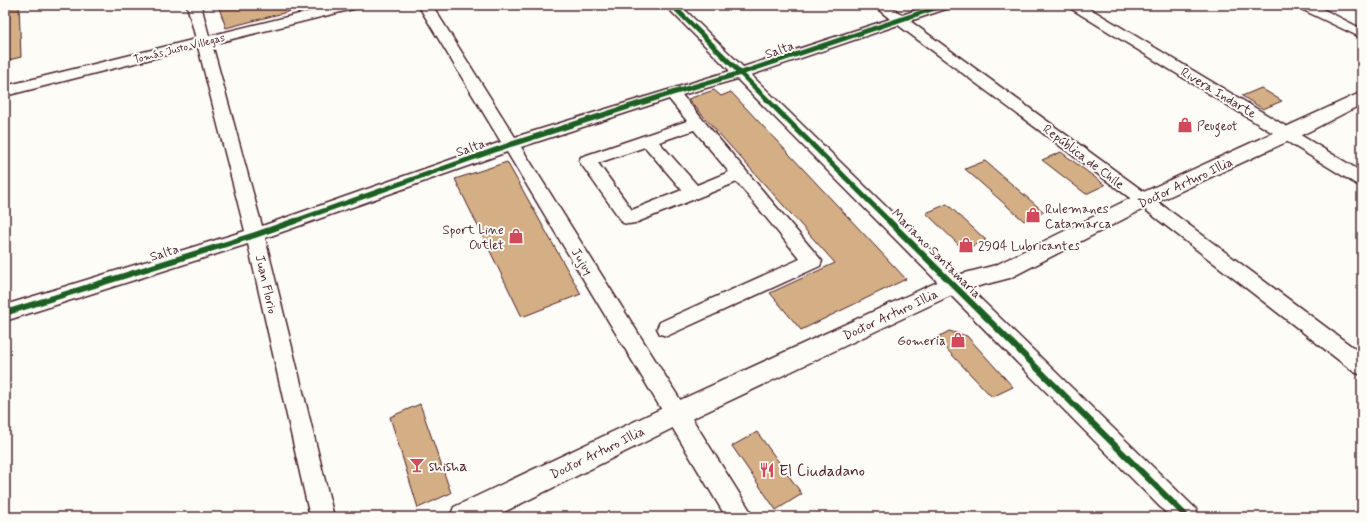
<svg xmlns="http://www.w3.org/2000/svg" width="1367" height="522" font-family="Mynerve,sans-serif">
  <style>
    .building { fill: #d4ae85; stroke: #4a1f2b }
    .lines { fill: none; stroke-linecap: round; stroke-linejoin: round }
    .minor-casing { stroke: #4a1f2b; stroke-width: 3 }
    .major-casing { stroke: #4a1f2b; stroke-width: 3 }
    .minor { fill: #fdfcf7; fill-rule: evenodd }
    .major { fill: #fdfcf7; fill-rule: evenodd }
    .cycleway-far1-casing { stroke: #fdfcf7; stroke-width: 7 }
    .cycleway-casing { stroke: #fdfcf7; stroke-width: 9 }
    .cycleway-far1 { stroke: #1b5e20; stroke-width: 5 }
    .cycleway { stroke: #1b5e20; stroke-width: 6 }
    .labels { text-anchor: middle; stroke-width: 4; stroke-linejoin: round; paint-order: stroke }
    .far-street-label { font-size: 11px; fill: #4a1f2b; stroke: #fdfcf7 }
    .street-label { font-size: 13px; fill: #4a1f2b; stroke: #fdfcf7 }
    .poi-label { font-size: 13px; fill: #4a1f2b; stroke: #fdfcf7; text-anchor: start }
    .near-poi-label { font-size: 16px; fill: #4a1f2b; stroke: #fdfcf7; text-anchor: start }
  </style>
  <rect width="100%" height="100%" fill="#fdfcf7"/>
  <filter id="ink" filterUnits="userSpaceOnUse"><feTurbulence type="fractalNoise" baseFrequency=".025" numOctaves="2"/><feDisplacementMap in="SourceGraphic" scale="8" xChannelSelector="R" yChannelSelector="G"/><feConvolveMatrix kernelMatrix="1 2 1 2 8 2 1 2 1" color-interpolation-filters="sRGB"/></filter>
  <g filter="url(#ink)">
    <g class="building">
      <polygon points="5,5 19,5 21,57 5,61"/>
      <polygon points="218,5 294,5 295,10 226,28"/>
      <polygon points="1261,88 1282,101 1263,109 1242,96"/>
      <polygon points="714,90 721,96 731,92 906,279 801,330 770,293 835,263 688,99"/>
      <polygon points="1061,152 1105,185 1086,194 1042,160"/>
      <polygon points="985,161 1044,212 1024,221 965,169"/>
      <polygon points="507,162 581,294 522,317 455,179"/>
      <polygon points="947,204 986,240 970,247 960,246 926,213"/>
      <polygon points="949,331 967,336 1013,387 992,397 936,338"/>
      <polygon points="420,404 451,493 418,508 390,417"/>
      <polygon points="757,432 802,494 776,510 732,446"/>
    </g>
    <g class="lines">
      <g class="minor-casing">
        <g id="minor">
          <path d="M 187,5 L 201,5 L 209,36 L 336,5 L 359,5 L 357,8 L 212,44 L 262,226 L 501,142 L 418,5 L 432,5 L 515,137 L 730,71 L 665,5 L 680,5 L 743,67 L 890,19 L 873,5 L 889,5 L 902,15 L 931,5 L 951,5 L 949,8 L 910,21 L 1150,196 L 1362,354 L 1362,375 L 1354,372 L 1138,204 L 898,25 L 751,75 L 1196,509 L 1199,517 L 1170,517 L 737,79 L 682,95 L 822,261 L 820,266 L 667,336 L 660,334 L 657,328 L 660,322 L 800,259 L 737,182 L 635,223 L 629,224 L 623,223 L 579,161 L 581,157 L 687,121 L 669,99 L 521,147 L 749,509 L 752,517 L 726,517 L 507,152 L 265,238 L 334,517 L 310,517 L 248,244 L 5,321 L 5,305 L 245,231 L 198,47 L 5,96 L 5,86 L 196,39 ZM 694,130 L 729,172 L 697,185 L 659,142 ZM 645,147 L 682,190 L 632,210 L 598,163 Z"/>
          <polygon points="1068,5 1084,5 1362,172 1362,186 1356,184 1070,8"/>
          <polygon points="1297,5 1315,5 1362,29 1362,38 1299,8"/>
        </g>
      </g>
      <g class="major-casing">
        <polygon id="major" points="1362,92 1362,104 1310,131 1151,205 1010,278 960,291 685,422 494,517 450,517 454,507 667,406 946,278 996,265 1137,195"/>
      </g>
      <use href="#minor" class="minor"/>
      <use href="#major" class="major"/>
      <g class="cycleway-far1-casing">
        <g id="cycleway-far1">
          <polyline points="672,5 890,222"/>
          <polyline points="292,222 512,144 672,93 741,73 944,5"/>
        </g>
      </g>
      <g class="cycleway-casing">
        <g id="cycleway">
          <polyline points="889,221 1187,517"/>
          <polyline points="5,313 255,235 295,221"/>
        </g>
      </g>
      <use href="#cycleway-far1" class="cycleway-far1"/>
      <use href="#cycleway" class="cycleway"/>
    </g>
  </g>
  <defs>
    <g id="shop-bare" transform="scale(1.2)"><path d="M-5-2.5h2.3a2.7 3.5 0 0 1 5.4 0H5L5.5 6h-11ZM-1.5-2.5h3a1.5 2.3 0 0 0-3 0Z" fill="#d1495b" stroke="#fdfcf7" stroke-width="2.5" paint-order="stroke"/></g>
    <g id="bar-bare" transform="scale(1.2)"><path d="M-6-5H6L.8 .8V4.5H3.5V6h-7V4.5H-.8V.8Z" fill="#d1495b" stroke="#fdfcf7" stroke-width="2.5" paint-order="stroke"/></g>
    <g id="restaurant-bare" transform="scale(1.2)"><path d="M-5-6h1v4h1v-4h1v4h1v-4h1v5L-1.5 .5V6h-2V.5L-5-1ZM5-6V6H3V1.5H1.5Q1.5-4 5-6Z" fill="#d1495b" stroke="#fdfcf7" stroke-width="2.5" paint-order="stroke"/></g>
  </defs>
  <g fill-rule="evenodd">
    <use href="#shop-bare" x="1185" y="125"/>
    <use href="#shop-bare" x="1033" y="215"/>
    <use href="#shop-bare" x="516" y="236"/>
    <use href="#shop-bare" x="966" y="245"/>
    <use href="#shop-bare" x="958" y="340"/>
    <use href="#bar-bare" x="417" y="465"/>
    <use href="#restaurant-bare" x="767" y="470"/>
  </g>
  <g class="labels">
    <g class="far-street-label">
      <text transform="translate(179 48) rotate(-14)" y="4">Tomás Justo Villegas</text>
    </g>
    <g class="street-label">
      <text transform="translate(779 49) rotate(-19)" y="5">Salta</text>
      <text transform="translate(1219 92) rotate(31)" y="5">Rivera Indarte</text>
      <text transform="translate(470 147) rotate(-19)" y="5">Salta</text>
      <text transform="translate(1084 156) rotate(37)" y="5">República de Chile</text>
      <text transform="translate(1185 182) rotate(-25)" y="5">Doctor Arturo Illia</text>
      <text transform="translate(164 252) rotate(-17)" y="5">Salta</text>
      <text transform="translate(937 253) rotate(45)" y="5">Mariano Santamaría</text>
      <text transform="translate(583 261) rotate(59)" y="5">Jujuy</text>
      <text transform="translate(267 284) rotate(77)" y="5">Juan Florio</text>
      <text transform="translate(890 314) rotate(-25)" y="5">Doctor Arturo Illia</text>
      <text transform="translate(597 452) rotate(-26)" y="5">Doctor Arturo Illia</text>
    </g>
    <g class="poi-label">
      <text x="1197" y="130">Peugeot</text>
      <text x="1045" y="213">Rulemanes<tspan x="1045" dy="15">Catamarca</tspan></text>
      <text x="504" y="234" text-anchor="end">Sport Line<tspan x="504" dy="15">Outlet</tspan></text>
      <text x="978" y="250">2904 Lubricantes</text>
      <text x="946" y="345" text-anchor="end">Gomeria</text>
    </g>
    <g class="near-poi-label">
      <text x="429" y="471">shisha</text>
      <text x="779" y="476">El Ciudadano</text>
    </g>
  </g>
  <rect width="1367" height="522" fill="none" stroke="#fdfcf7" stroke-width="20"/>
  <rect x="10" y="10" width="1347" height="502" fill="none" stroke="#4a1f2b" stroke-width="1.5" filter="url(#ink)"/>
</svg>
